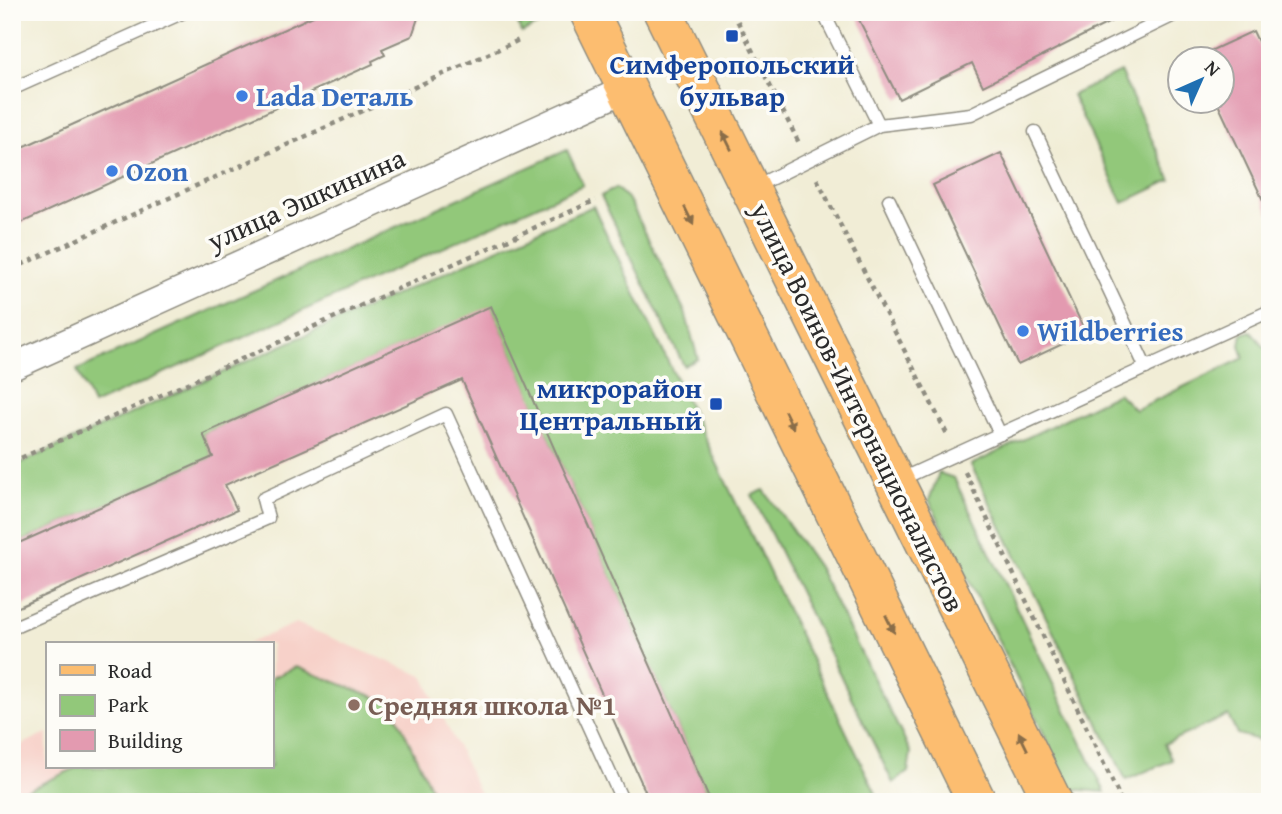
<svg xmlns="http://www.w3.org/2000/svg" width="1282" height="814" font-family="'Gentium Book Plus',serif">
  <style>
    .built { fill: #f7d1c9 }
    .green { fill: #92c87a; stroke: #5e7a52; stroke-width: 2 }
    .building { fill: #e39ab0 }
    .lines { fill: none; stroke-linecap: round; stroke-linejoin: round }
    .service-casing { stroke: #8e8c80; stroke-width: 15 }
    .minor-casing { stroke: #8e8c80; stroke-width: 29 }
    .primary-casing { stroke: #8e8c80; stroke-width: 41 }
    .path { stroke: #8e8c80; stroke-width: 4.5; stroke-dasharray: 5 5; stroke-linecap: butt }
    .service { stroke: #fff; stroke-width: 12 }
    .minor { stroke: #fff; stroke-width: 26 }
    .primary { stroke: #fcbd6f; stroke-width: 38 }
    .oneway { fill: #896d4a }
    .transit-dot { fill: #1a4fb4; stroke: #fdfcf7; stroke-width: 2.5 }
    .shop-dot { fill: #3f7fe0; stroke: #fdfcf7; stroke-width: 2.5 }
    .education-dot { fill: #8d6e63; stroke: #fdfcf7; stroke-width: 2.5 }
    .labels { text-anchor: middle; stroke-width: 7; stroke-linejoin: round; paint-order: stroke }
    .transit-label { font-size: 28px; font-weight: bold; fill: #164399; stroke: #fdfcf7 }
    .shop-label { font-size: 28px; font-weight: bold; fill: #366cbe; stroke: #fdfcf7; text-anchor: start }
    .street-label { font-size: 28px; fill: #2b2b2b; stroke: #fdfcf7 }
    .education-label { font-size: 28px; font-weight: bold; fill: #785e54; stroke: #fdfcf7; text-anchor: start }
  </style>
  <rect width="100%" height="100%" fill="#fdfcf7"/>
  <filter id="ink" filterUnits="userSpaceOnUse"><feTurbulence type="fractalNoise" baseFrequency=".0143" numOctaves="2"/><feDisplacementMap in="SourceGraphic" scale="14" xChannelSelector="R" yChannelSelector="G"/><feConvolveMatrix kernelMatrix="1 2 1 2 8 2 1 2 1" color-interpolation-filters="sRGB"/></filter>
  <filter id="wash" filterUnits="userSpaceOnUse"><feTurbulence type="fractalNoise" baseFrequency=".00686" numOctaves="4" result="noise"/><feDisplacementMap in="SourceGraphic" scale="28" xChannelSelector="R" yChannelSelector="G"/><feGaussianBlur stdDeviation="1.57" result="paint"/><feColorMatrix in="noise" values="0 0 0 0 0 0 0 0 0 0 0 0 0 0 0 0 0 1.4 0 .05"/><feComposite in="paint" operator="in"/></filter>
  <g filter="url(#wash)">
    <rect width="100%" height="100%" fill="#f1edd6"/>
    <polygon class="built" points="296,623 423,676 484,802 12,802 12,749 47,733 47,767 271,767 271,644 247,644"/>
    <g class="green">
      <polygon points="512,12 542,12 546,21 522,33"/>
      <polygon points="1120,72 1171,180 1123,203 1072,95"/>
      <polygon points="567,150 583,185 93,405 77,370"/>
      <polygon points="616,188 629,200 685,312 698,359 684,366 601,196"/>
      <polygon points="593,206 880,802 711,802 491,307 203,434 213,457 12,546 12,467"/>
      <polygon points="1251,331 1265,348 1270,347 1270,743 1237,734 1228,715 1164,744 1172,760 1126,780 971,465 1118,393 1135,410 1244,358 1240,345 1242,334"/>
      <polygon points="939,473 954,478 1105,792 1071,789 929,500"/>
      <polygon points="764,490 818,567 911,753 908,772 893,783 752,495"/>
      <polygon points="296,667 391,703 437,802 12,802 12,797 78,767 271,767 271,678"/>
    </g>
    <g id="blocks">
      <g class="building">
        <polygon points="322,12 420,12 412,36 382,49 385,55 372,61 373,64 12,227 12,152"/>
        <polygon points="855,12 1130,12 983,86 972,63 899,99"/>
        <polygon points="1253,31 1270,67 1270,215 1217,102 1222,102 1222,60 1198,60 1197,57"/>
        <polygon points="1001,153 1086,333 1018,365 933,185"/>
        <polygon points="491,306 711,802 650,802 462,380 225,485 237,510 12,610 12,546 213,457 203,434"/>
      </g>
    </g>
  </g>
  <g filter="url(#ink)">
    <use href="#blocks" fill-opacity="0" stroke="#8e8c80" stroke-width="2"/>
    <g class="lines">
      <g class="service-casing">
        <g id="service">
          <polyline points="823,12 879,125"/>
          <polyline points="12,89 184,12"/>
          <polyline points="1035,132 1146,368"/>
          <polyline points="754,187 879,125 971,114 1180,12"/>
          <polyline points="889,200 1000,434"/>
          <polyline points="897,481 1270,311"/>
          <polyline points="12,628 268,518 263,499 446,414 623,802"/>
        </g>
      </g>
      <g class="minor-casing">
        <polyline id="minor" points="12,367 626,89"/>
      </g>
      <g class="primary-casing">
        <g id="primary">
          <polyline points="589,12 977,802"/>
          <polyline points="663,12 1053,802"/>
        </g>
      </g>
      <g class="path">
        <polyline points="733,12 799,143"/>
        <polyline points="817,179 948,436"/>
        <polyline points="12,269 519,40"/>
        <polyline points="12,462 596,200"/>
        <polyline points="965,472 1122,802"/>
      </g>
      <use href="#service" class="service"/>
      <use href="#minor" class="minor"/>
      <use href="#primary" class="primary"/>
    </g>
    <defs><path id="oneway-solid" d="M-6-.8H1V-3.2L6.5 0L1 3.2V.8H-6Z" transform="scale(1.75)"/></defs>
    <g class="oneway">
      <use href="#oneway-solid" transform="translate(727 141) rotate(-116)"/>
      <use href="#oneway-solid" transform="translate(689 216) rotate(64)"/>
      <use href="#oneway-solid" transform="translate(789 420) rotate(64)"/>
      <use href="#oneway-solid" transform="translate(890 624) rotate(64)"/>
      <use href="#oneway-solid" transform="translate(1023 741) rotate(-116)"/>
    </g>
  </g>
  <g class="transit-dot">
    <rect x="725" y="29" width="14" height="14" rx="3.5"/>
    <rect x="709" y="397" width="14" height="14" rx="3.5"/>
  </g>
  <g class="shop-dot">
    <circle cx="242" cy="96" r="7"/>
    <circle cx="112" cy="171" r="7"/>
    <circle cx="1023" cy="331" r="7"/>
  </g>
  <circle class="education-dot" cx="354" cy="705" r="7"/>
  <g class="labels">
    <g class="transit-label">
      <text x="732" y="74">Симферопольский<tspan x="732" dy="32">бульвар</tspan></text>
      <text x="702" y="398" text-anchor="end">микрорайон<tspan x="702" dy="32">Центральный</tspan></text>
    </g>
    <g class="shop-label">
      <text x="256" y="106">Lada Dеталь</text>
      <text x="126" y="181">Ozon</text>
      <text x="1037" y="341">Wildberries</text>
    </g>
    <g class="street-label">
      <text transform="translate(306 199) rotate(-24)" y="10">улица Эшкинина</text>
      <text transform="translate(858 407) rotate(64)" y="10">улица Воинов-Интернационалистов</text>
    </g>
    <g class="education-label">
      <text x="368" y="715">Средняя школа №1</text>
    </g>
  </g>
  <rect width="1282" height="814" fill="none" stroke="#fdfcf7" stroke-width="42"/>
  <rect x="46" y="642" width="228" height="126" fill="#fdfcf7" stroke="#a9a8a5" stroke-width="2"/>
  <rect x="60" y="665" width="35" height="10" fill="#fcbd6f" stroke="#a9a8a5" stroke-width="2"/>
  <text x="108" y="678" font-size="21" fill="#2b2b2b">Road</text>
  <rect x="60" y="695" width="35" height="21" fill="#92c87a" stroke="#a9a8a5" stroke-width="2"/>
  <text x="108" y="712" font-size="21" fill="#2b2b2b">Park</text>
  <rect x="60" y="730" width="35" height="21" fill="#e39ab0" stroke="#a9a8a5" stroke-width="2"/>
  <text x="108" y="748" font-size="21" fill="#2b2b2b">Building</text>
  <g transform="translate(1201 80) rotate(45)"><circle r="33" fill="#fdfcf7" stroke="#a9a8a5" stroke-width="2"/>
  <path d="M0-5L12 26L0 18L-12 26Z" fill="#1f6fb2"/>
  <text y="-10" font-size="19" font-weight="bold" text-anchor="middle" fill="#2b2b2b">N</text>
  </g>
</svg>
